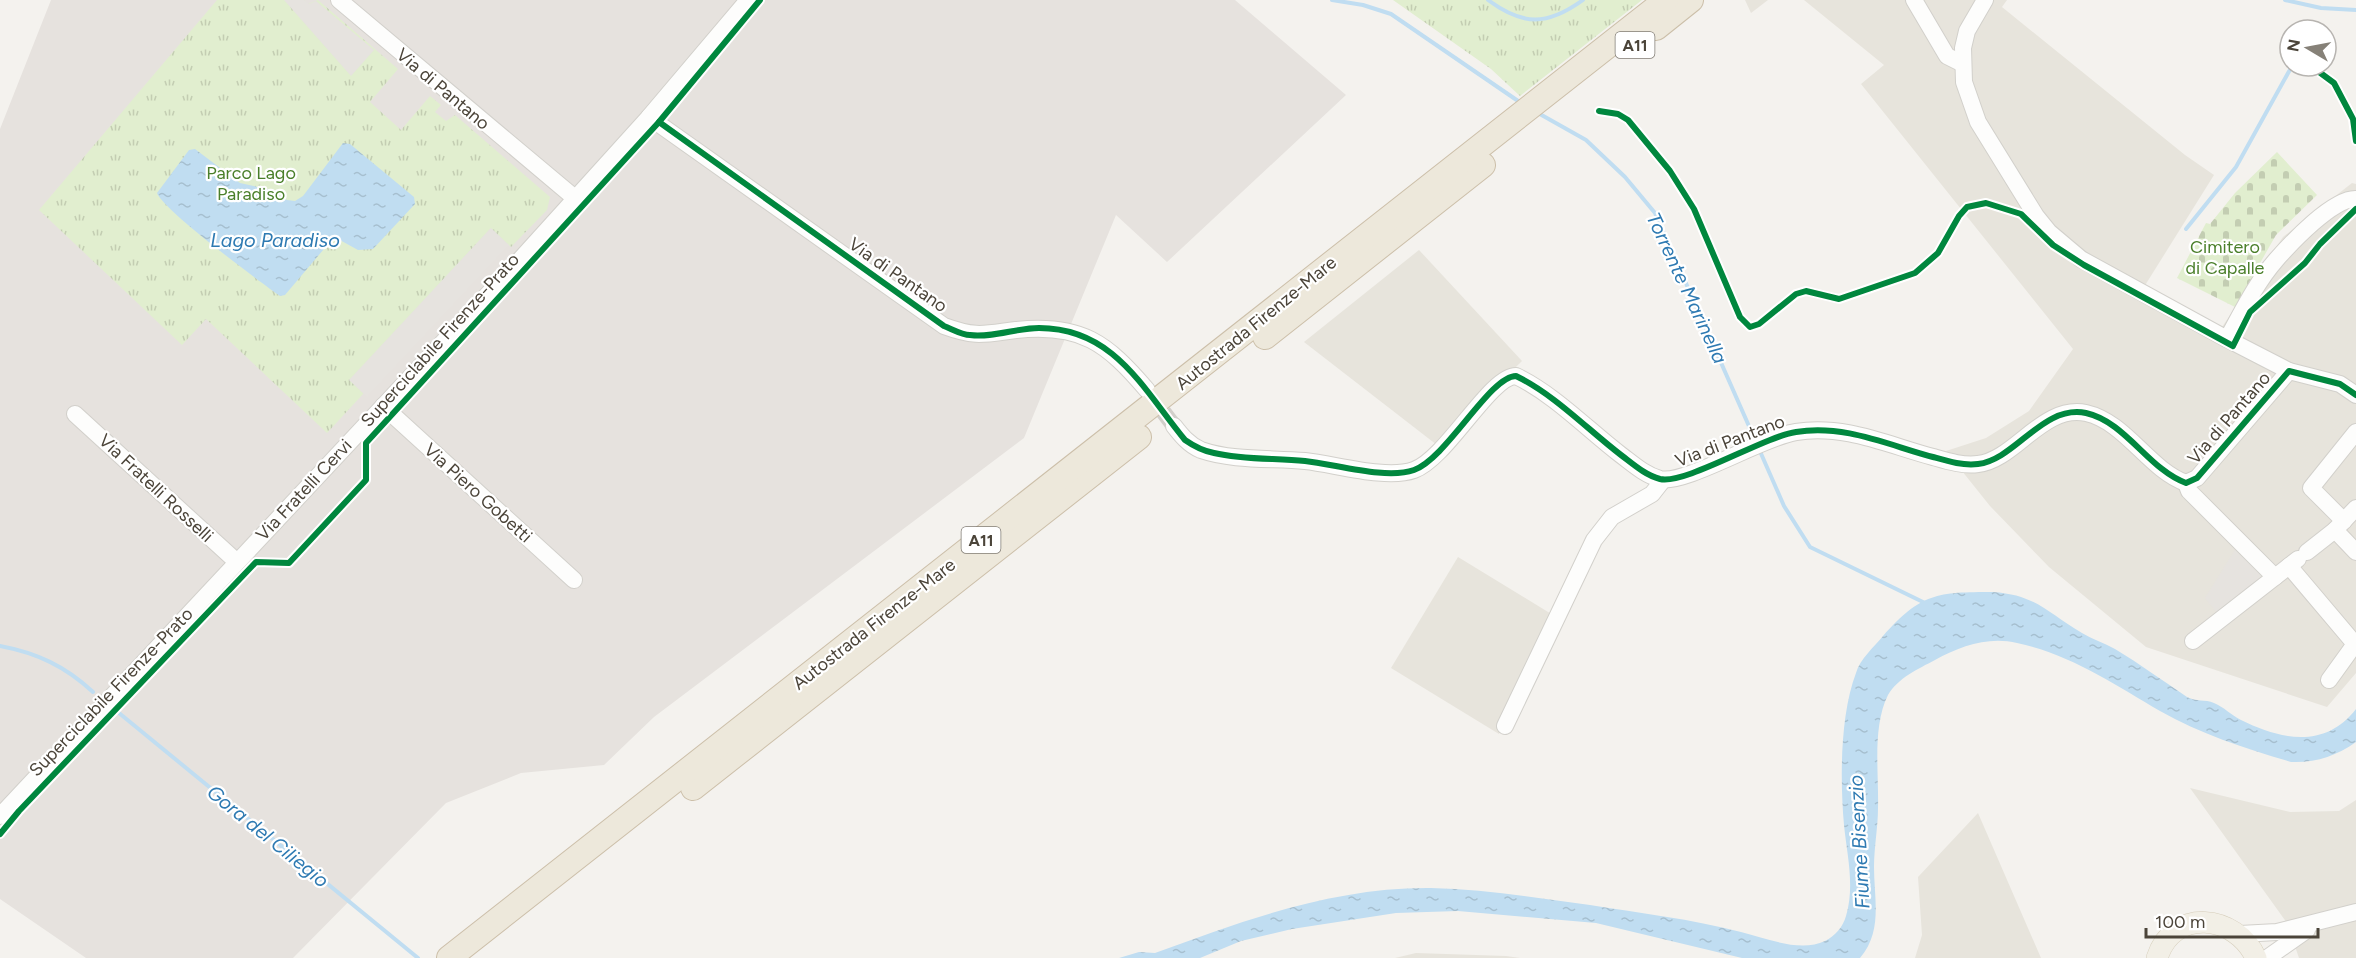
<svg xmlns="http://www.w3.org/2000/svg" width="2356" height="958" font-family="Figtree,sans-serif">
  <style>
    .residential { fill: #e7e4dc }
    .industrial { fill: #e6e2de }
    .grass { fill: url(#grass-tufts) }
    .cemetery { fill: url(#cemetery-stones) }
    .parking { fill: #e6e3df }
    .water { fill: url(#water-ripples) }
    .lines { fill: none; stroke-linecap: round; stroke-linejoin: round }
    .stream { stroke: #c0ddf1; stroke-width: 4 }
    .minor-tunnel { stroke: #d2cfca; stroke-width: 16; stroke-dasharray: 16 8; stroke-linecap: butt }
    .minor-casing { stroke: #d2d0cb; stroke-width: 18 }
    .major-casing { stroke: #d6cebb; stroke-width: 22 }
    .highway-casing { stroke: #ccbfa9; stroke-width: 26 }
    .minor { stroke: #fdfdfc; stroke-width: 16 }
    .major { stroke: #f2efe6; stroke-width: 21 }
    .highway { stroke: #ede8db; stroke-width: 24 }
    .cycleway-casing { stroke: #fff; stroke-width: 10 }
    .cycleway { stroke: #00873e; stroke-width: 6 }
    .labels { text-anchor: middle; stroke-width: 4.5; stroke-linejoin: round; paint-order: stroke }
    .shield { fill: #fff; stroke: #817c74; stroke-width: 1.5 }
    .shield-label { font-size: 16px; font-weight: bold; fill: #4b4439 }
    .street-label { font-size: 18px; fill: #4b4439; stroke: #fff }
    .park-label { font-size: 18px; fill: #4a7f2a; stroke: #fff }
    .water-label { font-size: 20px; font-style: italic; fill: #2e7ab2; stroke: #fff }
  </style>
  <defs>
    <pattern id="grass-tufts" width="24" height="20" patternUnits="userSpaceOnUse" patternTransform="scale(1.5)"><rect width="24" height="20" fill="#e1eecf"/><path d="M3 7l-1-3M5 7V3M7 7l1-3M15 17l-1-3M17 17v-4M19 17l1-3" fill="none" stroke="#c3cdb2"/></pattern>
    <pattern id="cemetery-stones" width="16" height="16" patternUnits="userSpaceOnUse" patternTransform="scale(1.5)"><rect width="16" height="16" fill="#e1eecf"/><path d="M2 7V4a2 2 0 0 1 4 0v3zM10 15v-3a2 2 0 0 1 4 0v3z" fill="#c3cdb2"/></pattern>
    <pattern id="water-ripples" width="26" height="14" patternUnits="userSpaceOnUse" patternTransform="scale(1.5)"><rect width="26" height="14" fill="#c0ddf1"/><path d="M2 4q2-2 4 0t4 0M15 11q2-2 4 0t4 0" fill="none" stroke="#a6bfcf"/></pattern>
  </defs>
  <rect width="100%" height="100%" fill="#f4f2ee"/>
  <g class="residential">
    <polygon points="1745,0 1768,0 1751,13"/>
    <polygon points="1804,0 2007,0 2002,7 2185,155 2214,175 2144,287 2220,330 2283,237 2352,183 2356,184 2356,673 2327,707 2146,647 2049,567 1990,506 1946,451 1986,438 2029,411 2073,349 1861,84 1884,65"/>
    <polygon points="1419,250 1522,361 1437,445 1304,342"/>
    <polygon points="1458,557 1553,615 1499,734 1391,668"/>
    <polygon points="2190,788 2290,812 2339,811 2356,800 2356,958 2299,958 2287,923"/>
    <polygon points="1978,813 2041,958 1915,958 1922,935 1918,877"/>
    <polygon points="1416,953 1506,956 1520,958 1395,958"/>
  </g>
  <polygon class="industrial" points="51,0 1235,0 1346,95 1167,262 1116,215 1024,438 654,717 604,765 521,773 446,803 293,958 86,958 0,899 0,129"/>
  <g class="grass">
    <polygon points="217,0 304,0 308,4 318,0 398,69 370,102 401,130 430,96 441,105 435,112 446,121 455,115 550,197 547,210 511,247 490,229 350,380 364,393 327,433 206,319 182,345 39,210"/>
    <polygon points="1393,0 1642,0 1520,96 1491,69"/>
  </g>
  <polygon class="cemetery" points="2277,152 2317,195 2276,235 2235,307 2177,278 2206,223 2210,224 2235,193"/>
  <g class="parking">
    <polygon points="284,0 304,0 309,4 316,1 374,50 351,76"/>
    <polygon points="491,228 509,245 367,397 349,380"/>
    <polygon points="2240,542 2275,577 2222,619 2205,598"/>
  </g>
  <g class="water">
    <path d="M 343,143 L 350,144 L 414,197 L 415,204 L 373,249 L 358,250 L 338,239 L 329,243 L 285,295 L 280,296 C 259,281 164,211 157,193 L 189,150 L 195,149 L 240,183 L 271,190 L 287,200 L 295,201 L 303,196 Z"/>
    <path d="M 1993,592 C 2037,595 2047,613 2082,633 C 2092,639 2104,643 2115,649 C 2140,664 2163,681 2187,697 C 2196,702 2205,699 2214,703 C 2224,707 2231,715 2241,720 C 2282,740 2325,749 2356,709 L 2356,742 C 2336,756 2316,763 2291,762 C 2247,749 2200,734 2160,711 C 2114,684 2070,654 2017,643 C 1989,636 1960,646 1935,660 C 1918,669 1898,678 1888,695 C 1872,727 1879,773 1878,808 C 1878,827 1874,847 1874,867 C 1874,899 1883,931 1860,958 L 1742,958 L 1596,923 L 1458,911 L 1396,913 L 1292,929 L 1241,941 L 1200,958 L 1119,958 L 1139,952 L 1155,953 C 1245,920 1334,887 1431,888 C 1484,889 1537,898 1590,905 C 1640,913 1691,919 1741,932 C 1766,938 1800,953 1825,941 C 1835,936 1843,927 1846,916 C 1855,886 1847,855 1844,825 C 1840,780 1840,715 1856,673 C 1860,659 1874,647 1883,636 C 1921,593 1937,592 1993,592 Z"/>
  </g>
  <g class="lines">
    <g class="stream">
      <polyline points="1332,0 1363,5 1391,14 1521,103"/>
      <path d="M 1488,0 C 1523,26 1547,26 1583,0"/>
      <polyline points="2285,0 2321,8 2356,10"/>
      <polyline points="1538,113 1586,140 1625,177 1655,213 1756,442"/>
      <polyline points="2186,229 2236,167 2292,66"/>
      <polyline points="1759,449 1784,506 1810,547 1925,603"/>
      <path d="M 0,646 C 37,653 65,666 93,692"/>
      <polyline points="119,713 418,958"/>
    </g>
    <polyline class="minor-tunnel" points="1149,393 1174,426"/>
    <g class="minor-casing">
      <g id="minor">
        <polyline points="339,0 576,199"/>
        <polyline points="1914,0 1947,56 1963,64"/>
        <polyline points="1985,0 1967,31 1963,48 1964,82 1978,122 2036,216 2049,232 2081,259 2227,339 2289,371 2340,384 2356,395"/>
        <path d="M 649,117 L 944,326 C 977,338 984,334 1016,330 C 1081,323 1107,343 1147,390"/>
        <path d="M 2227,339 C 2242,312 2256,283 2276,260 C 2291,243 2333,198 2356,199"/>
        <polyline points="383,406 574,580"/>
        <polyline points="75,414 237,562"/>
        <path d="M 1174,426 C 1181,435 1189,445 1201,450 C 1233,461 1271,458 1305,461 C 1335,464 1386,480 1414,470 C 1447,458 1490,376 1516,376 C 1555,395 1587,429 1621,455 C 1633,464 1645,475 1660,479 C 1685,485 1763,437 1796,432 C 1844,424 1888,445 1933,457 C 1947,461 1963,466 1978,464 C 2015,460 2043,404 2086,413 C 2126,422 2148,469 2186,483 L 2197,478 L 2289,371"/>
        <polyline points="2186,483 2189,491 2275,577"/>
        <polyline points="2356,508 2335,530 2356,552"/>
        <polyline points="2344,521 2311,488 2356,432"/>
        <polyline points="2307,552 2335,530"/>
        <polyline points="2289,566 2355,644 2329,680"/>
        <polyline points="2193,641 2298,559"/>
        <polyline points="1505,726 1594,540 1612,517 1652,494 1663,480"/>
        <polyline points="0,816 518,262 649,117 748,0"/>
        <polyline points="2240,934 2277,932 2356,912"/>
        <polyline points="2267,958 2307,930"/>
      </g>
    </g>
    <g class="major-casing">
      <path id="major" d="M 2157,958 C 2173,907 2236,914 2256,958"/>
    </g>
    <g class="highway-casing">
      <g id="highway">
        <polyline points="1656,28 1691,0"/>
        <polyline points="1265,337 1483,165"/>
        <polyline points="693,788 1139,437"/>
        <polyline points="449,958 1666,0"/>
      </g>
    </g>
    <use href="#minor" class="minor"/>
    <use href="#major" class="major"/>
    <use href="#highway" class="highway"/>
    <g class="cycleway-casing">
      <g id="cycleway">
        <polyline points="2311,66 2334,83 2353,119 2356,141"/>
        <polyline points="1599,111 1618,114 1628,120 1670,171 1694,209 1740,317 1750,327 1759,324 1796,294 1806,291 1839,299 1915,273 1938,253 1959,216 1967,207 1986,203 2021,214 2053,245 2084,265 2233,346 2250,312 2305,263 2320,244 2356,209"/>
        <path d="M 659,122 L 944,326 C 952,329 962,335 970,335 C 993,338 1016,328 1039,328 C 1114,328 1143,389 1185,440 C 1195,447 1203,451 1214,453 C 1244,460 1275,458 1305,461 C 1335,464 1386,480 1414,470 C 1447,458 1490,376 1516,376 C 1555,395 1587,429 1621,455 C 1633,464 1645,475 1660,479 C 1685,485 1763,437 1796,432 C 1844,424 1888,445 1933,457 C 1947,461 1963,466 1978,464 C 2015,460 2043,404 2086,413 C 2126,422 2148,469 2186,483 L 2197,478 L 2289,371 L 2340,384 L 2356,395"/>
        <polyline points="0,834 19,811 256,562 289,563 366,480 366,443 659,122 760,0"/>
      </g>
    </g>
    <use href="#cycleway" class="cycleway"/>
  </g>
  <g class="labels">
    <g class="shield">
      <rect x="1615.5" y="32" width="39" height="26" rx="4.5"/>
      <rect x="961.5" y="527" width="39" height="26" rx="4.5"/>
    </g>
    <g class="shield-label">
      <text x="1635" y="51">A11</text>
      <text x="981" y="546">A11</text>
    </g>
    <g class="street-label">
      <text transform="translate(443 89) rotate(40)" y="6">Via di Pantano</text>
      <text transform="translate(898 275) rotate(35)" y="6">Via di Pantano</text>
      <text transform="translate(1256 323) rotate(-39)" y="6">Autostrada Firenze-Mare</text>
      <text transform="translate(440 340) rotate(-48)" y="6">Superciclabile Firenze-Prato</text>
      <text transform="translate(2229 418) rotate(-49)" y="6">Via di Pantano</text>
      <text transform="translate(1730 441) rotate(-21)" y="6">Via di Pantano</text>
      <text transform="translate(156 488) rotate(43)" y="6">Via Fratelli Rosselli</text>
      <text transform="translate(304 490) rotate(-47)" y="6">Via Fratelli Cervi</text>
      <text transform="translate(478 493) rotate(42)" y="6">Via Piero Gobetti</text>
      <text transform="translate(874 624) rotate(-38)" y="6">Autostrada Firenze-Mare</text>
      <text transform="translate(111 692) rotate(-46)" y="6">Superciclabile Firenze-Prato</text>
    </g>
    <g class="park-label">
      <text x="251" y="179">Parco Lago<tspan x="251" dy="21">Paradiso</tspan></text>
      <text x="2225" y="253">Cimitero<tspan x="2225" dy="21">di Capalle</tspan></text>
    </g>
    <g class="water-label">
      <text x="275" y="247">Lago Paradiso</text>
      <text transform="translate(1687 288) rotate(65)" y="7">Torrente Marinella</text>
      <text transform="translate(268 836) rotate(39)" y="7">Gora del Ciliegio</text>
      <text transform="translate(1859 842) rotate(-93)" y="7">Fiume Bisenzio</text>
    </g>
  </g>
  <g transform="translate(2308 48) rotate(280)"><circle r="28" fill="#ffffff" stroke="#b7b4b0" stroke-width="1.5"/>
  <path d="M0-4.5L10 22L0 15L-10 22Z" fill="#868178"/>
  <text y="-9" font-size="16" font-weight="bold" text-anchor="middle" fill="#4b4439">N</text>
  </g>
  <path d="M2146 928v9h172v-9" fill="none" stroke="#4b4439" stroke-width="3"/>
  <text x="2155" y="928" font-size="18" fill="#4b4439" stroke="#ffffff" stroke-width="4.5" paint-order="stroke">100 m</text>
</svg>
